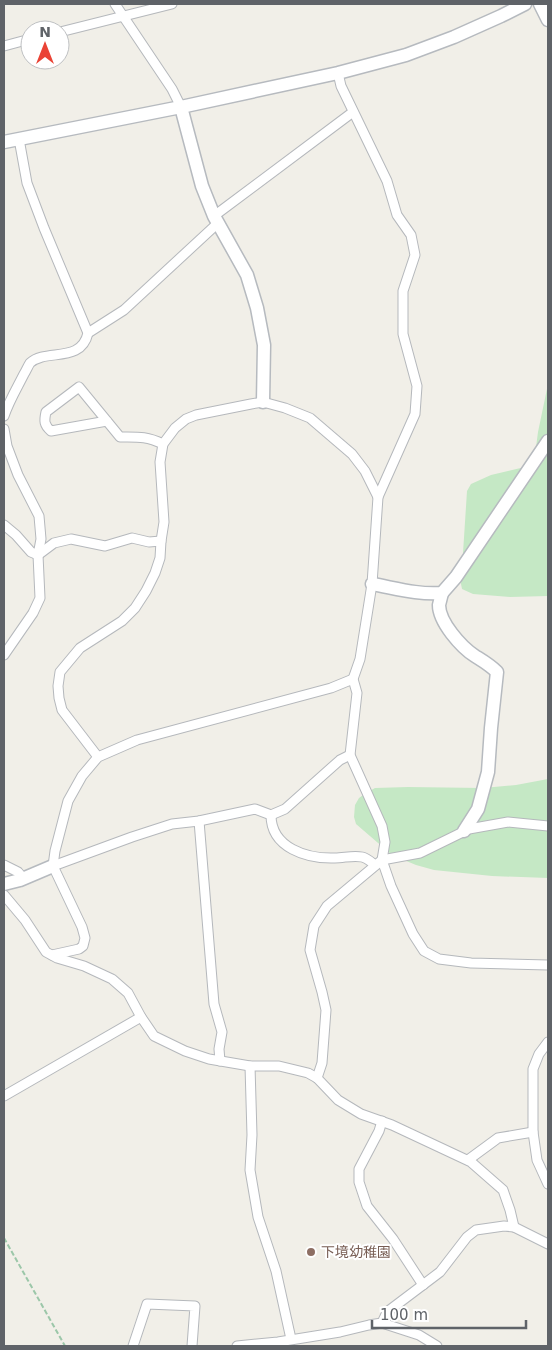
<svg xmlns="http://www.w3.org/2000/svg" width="552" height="1350" font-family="'DejaVu Sans','Noto Sans JP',sans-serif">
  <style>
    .green { fill: #c5e8c5 }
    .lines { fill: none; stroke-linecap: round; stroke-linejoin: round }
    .street-casing { stroke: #b5b8bc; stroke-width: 11 }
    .secondary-casing { stroke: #b6babf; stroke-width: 15 }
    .path { stroke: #9cc7a9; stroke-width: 2; stroke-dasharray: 5 2.5; stroke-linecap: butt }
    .street { stroke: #fff; stroke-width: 9 }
    .secondary { stroke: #fff; stroke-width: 12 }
    .education-dot { fill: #8d6e63; stroke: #fff; stroke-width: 2 }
    .labels { text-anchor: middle; stroke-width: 4; stroke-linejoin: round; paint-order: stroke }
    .education-label { font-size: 14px; fill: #785e54; stroke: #fff; text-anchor: start }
  </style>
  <rect width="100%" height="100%" fill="#f1efe8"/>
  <g class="green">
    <polygon points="548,384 548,596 510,597 473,594 462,589 461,584 467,491 471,484 491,475 529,466 535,455 538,432"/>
    <polygon points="548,779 548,878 492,876 434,870 416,865 392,855 356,824 354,817 355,805 359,798 366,793 375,788 408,787 483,788 516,785"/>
  </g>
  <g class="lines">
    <g class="street-casing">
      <g id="street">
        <polyline points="115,4 172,89 181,107"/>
        <polyline points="60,32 172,4"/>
        <polyline points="4,46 30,39"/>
        <polyline points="338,73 341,86 387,181 397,215 411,235 415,255 403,291 403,334 417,386 415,414 378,497 372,584 360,659 353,679 357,693 350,755 382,826 385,842 382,860 391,886 413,934 424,951 439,959 471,963 548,965"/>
        <polyline points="214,216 353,112"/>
        <polyline points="88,333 124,310 218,223"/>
        <path d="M 4,416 C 9,401 17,388 24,374 C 26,371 28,366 30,363 C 46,348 81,364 88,333 L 44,228 L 27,183 L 19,139"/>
        <path d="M 107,421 L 51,431 C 44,425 44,421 46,412 L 79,387 L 120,437 C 138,437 146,436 163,444"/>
        <polyline points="4,429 7,446 18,475 39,516 41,539 38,555 40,598 33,613 4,655"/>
        <polyline points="4,525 16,535 31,552 38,555"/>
        <polyline points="38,555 54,543 71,539 105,546 132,538 149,542 161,541"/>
        <polyline points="98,757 62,710 59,698 58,686 60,672 80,648 122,621 135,608 146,591 155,573 160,558 161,541 164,522 160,462 163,444 175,428 186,419 196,415 251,404 263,402 285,408 310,418 352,454 365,471 378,497"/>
        <path d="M 271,815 C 271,848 307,859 335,858 C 344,858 353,855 362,857 C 367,858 371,862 375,865"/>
        <polyline points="199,821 214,1004 222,1032 219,1049 220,1061"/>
        <polyline points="4,865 18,872 24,879"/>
        <polyline points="53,866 132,837 172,824 199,821 255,809 271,815 285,809 340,760 350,755"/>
        <polyline points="4,895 25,920 46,952 57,958 84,966 112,979 128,993 141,1017 154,1036 185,1051 209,1059 250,1066 279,1066 308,1073 317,1078 338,1100 361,1114 392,1125 471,1162 503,1190 510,1210 514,1227"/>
        <polyline points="52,955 79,949 83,946 85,938 82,927 53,866 55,851 68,801 82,776 98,757 137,740 331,688 353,679"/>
        <polyline points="548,1042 539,1054 533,1069 533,1132 537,1160 548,1184"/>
        <polyline points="250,1066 252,1135 250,1170 258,1217 276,1271 291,1339"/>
        <polyline points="317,1078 322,1063 326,1010 322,992 310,950 314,926 327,906 382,860 420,853 469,829 508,822 548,826"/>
        <polyline points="4,1096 141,1017"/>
        <polyline points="382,1121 379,1131 359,1169 359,1182 367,1206 393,1239 423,1285"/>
        <polyline points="468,1160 498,1138 533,1132"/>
        <polyline points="382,1323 387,1312 440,1272 467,1237 476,1230 504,1226 514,1227 548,1244"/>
        <polyline points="133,1346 147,1304 195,1306 192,1346"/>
        <polyline points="237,1346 278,1342 340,1332 369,1325 382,1323 419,1335 437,1346"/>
      </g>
    </g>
    <g class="secondary-casing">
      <g id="secondary">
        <polyline points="540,4 548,20"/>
        <polyline points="181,107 202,186 214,216 247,275 257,308 264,345 263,402"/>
        <polyline points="4,142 181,107 338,73 406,55 454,37 501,16 525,4"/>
        <path d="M 372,584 C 395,588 418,595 442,593 L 456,577 L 548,441"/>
        <path d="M 442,593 C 441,597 440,601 439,605 C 439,622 461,647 475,656 C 483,661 490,665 497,672 L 491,728 L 488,772 L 478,809 L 464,831"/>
        <polyline points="4,884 20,880 53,866"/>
      </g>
    </g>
    <polyline class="path" points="4,1238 65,1346"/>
    <use href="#street" class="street"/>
    <use href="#secondary" class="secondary"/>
  </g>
  <circle class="education-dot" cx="311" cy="1252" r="5"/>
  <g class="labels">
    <g class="education-label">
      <text x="321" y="1257">下境幼稚園</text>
    </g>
  </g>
  <rect width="552" height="1350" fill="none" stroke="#5f6368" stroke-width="10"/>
  <g transform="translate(45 45)"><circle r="24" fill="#ffffff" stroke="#bfc1c3"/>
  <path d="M0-4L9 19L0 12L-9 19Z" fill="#ea4335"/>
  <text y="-8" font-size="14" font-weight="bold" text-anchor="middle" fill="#5f6368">N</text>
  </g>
  <path d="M372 1320v8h154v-8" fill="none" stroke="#5f6368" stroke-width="2.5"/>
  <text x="380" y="1320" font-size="15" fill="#5f6368" stroke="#ffffff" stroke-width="4" paint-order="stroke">100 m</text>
</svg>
